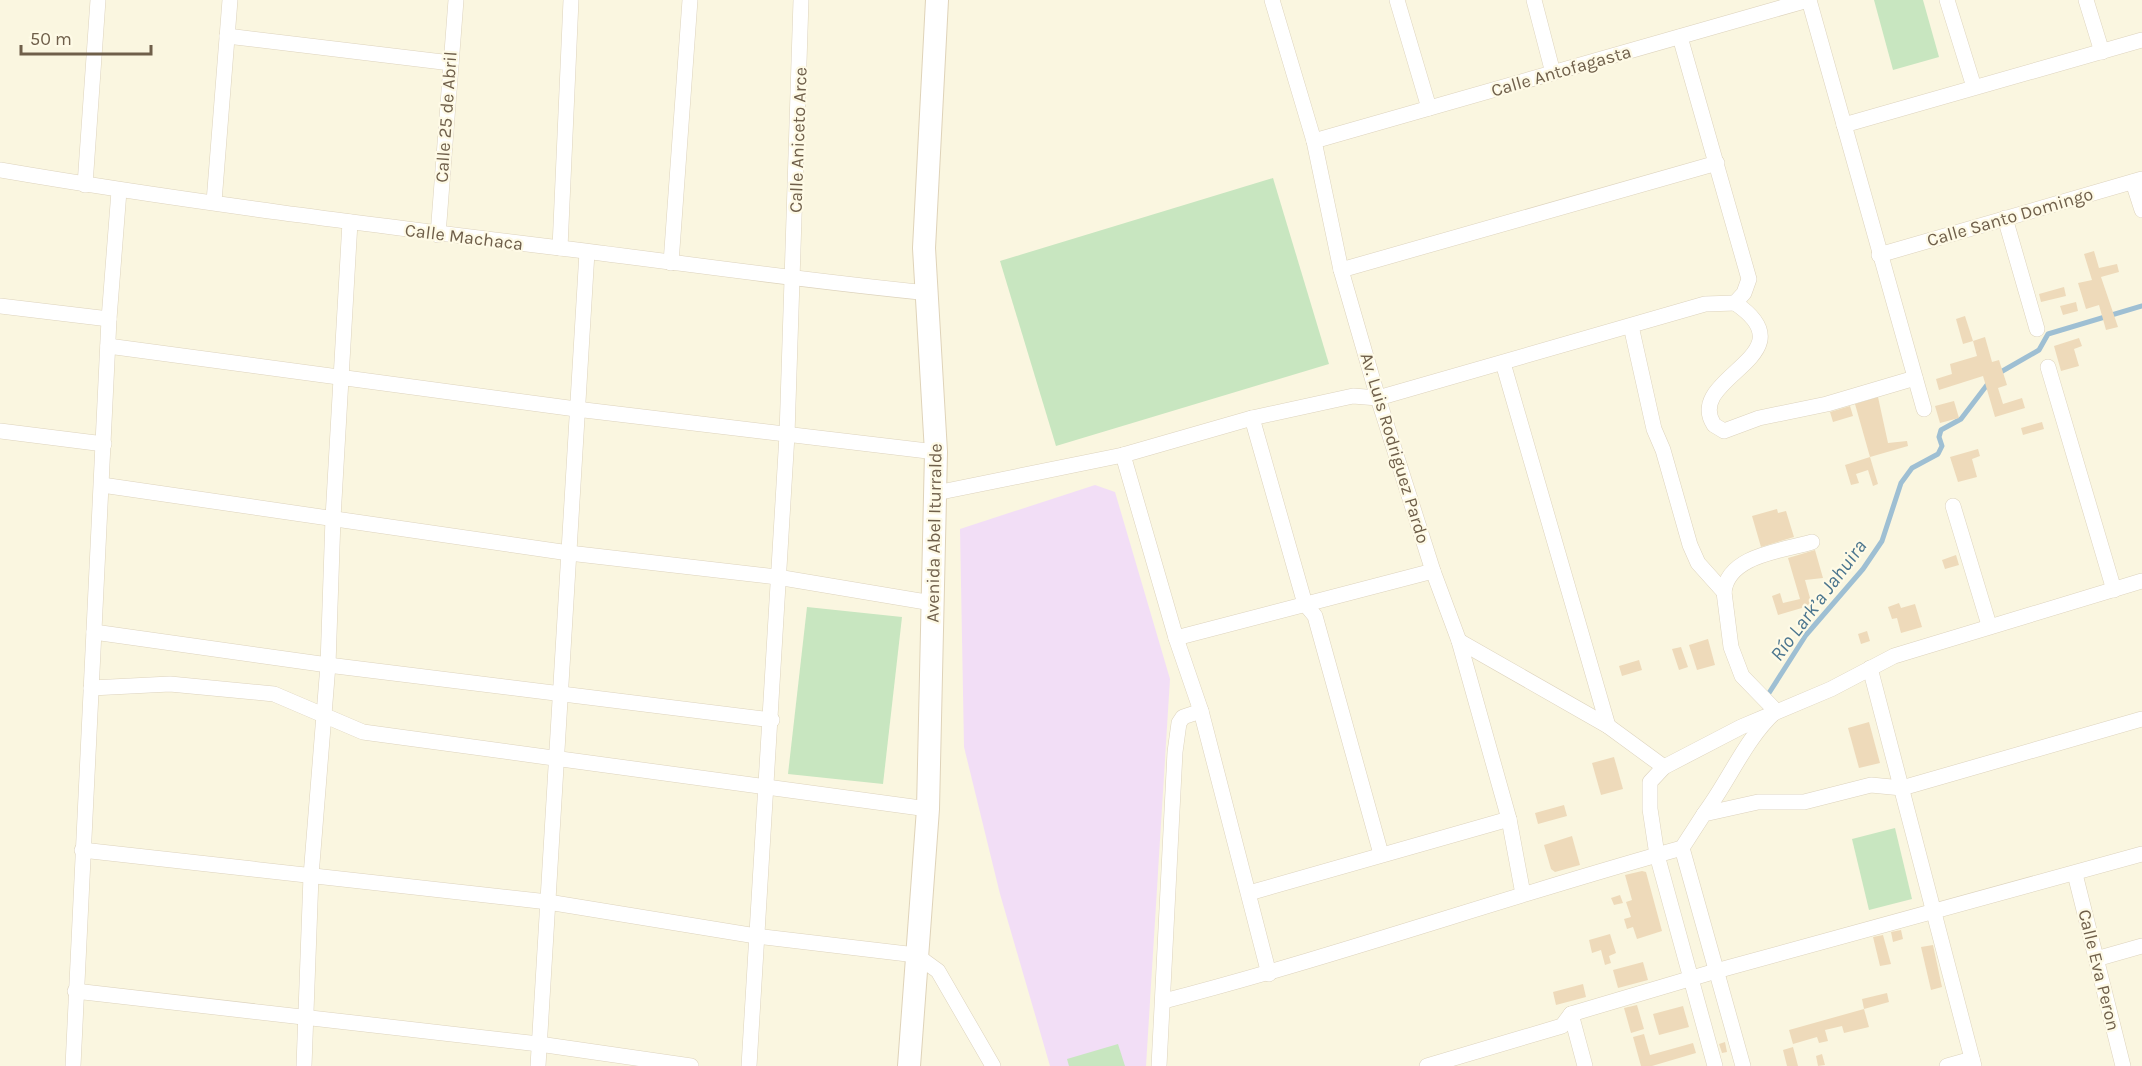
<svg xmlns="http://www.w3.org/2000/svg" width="2142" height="1066" font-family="Karla,sans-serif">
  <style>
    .education { fill: #f2def6 }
    .green { fill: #c8e6c0 }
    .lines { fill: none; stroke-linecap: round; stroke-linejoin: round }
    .stream { stroke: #9ebfd3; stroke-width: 5 }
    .building { fill: #eedaba }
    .street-casing { stroke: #ddd3bd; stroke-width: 16 }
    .secondary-casing { stroke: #dfd3b9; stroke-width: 24 }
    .street { stroke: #fff; stroke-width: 15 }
    .secondary { stroke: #fff; stroke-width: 22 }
    .labels { text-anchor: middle; stroke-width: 4.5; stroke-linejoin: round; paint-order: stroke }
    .street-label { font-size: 18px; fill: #6f5f4a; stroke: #fefae6 }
    .water-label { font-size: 20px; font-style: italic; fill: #4b758e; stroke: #fefae6 }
  </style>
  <rect width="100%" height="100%" fill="#faf6e0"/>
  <polygon class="education" points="1095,485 1115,492 1170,679 1146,1066 1050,1066 1000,894 964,747 960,529"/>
  <g class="green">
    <polygon points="1874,0 1923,0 1939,57 1893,70"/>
    <polygon points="1273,178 1329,364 1056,446 1000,261"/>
    <polygon points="807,607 902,617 883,784 788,774"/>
    <polygon points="1895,828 1912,899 1869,910 1852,839"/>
    <polygon points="1118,1044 1125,1066 1069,1066 1067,1059"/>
  </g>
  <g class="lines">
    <g class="stream">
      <polyline points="1999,373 2039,350 2048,334 2142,306"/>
      <polyline points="1769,693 1806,635 1863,569 1882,541 1901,483 1912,468 1938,454 1942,446 1939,437 1941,430 1961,419 1990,381"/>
    </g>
  </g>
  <g class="building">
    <polygon points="2094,251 2099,268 2117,264 2119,272 2101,277 2118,327 2106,330 2099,305 2086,309 2078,283 2092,280 2084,254"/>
    <polygon points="2064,287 2066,296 2041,302 2039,294"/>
    <polygon points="2076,302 2078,311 2063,315 2060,306"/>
    <polygon points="1965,316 1973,341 1963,344 1956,319"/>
    <polygon points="1985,337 1992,362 1999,360 2007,385 1998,388 2003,404 2022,398 2025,408 1995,417 1983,376 1939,390 1936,379 1952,374 1950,364 1977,356 1973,341"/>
    <polygon points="2079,338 2082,346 2074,349 2079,366 2061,371 2054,346"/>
    <polygon points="1878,397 1888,443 1907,441 1908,446 1870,457 1855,404"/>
    <polygon points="1954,401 1959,418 1940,423 1935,406"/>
    <polygon points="1850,406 1853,416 1833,422 1830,412"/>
    <polygon points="2042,422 2044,429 2023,435 2021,428"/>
    <polygon points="1978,449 1980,456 1972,459 1977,477 1958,482 1950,457"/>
    <polygon points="1870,457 1878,484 1873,486 1868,470 1856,474 1859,483 1851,485 1845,465"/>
    <polygon points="1777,509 1778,513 1786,511 1794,537 1761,547 1752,516"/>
    <polygon points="1815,550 1823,578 1805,580 1812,605 1778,615 1772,596 1780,593 1783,603 1800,599 1788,558"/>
    <polygon points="1956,555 1959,565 1945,569 1942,560"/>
    <polygon points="1899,603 1901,608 1915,604 1922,627 1901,633 1897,618 1892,619 1888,607"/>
    <polygon points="1867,631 1870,641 1861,644 1858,634"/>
    <polygon points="1708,639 1715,665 1697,670 1689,645"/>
    <polygon points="1681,647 1688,667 1679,670 1672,649"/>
    <polygon points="1639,660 1642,670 1622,676 1619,666"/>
    <polygon points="1869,722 1880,763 1859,768 1848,728"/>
    <polygon points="1614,757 1623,789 1601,795 1592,763"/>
    <polygon points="1564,805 1567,816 1538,824 1535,813"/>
    <polygon points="1572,836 1580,865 1555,872 1551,869 1544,845"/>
    <polygon points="1642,871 1646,872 1662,931 1637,939 1633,927 1627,929 1624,919 1631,917 1626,902 1632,900 1625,875"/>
    <polygon points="1620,895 1623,903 1614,905 1611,898"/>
    <polygon points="1901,930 1903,939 1893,942 1891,932"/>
    <polygon points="1610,934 1616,953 1609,956 1611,963 1605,965 1601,950 1592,953 1589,940"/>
    <polygon points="1883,935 1891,964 1880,966 1873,937"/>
    <polygon points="1933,945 1942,987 1931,990 1921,947"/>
    <polygon points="1643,962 1648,980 1618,988 1613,970"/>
    <polygon points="1583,984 1586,997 1556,1005 1553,992"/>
    <polygon points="1887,993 1889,1002 1864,1009 1862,999"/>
    <polygon points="1637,1005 1644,1029 1631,1033 1624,1008"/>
    <polygon points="1683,1006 1689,1027 1659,1035 1653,1014"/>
    <polygon points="1864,1009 1869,1027 1844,1033 1842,1026 1825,1030 1828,1041 1819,1043 1817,1037 1793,1044 1789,1030"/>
    <polygon points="1644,1034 1650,1055 1693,1043 1696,1053 1652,1066 1641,1066 1633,1037"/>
    <polygon points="1725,1042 1727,1052 1722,1053 1719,1044"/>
    <polygon points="1793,1047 1798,1066 1787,1066 1783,1050"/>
    <polygon points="1822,1054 1825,1065 1818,1066 1816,1056"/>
  </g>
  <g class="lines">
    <g class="street-casing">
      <g id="street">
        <polyline points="1272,0 1314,141 1341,270 1378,398 1433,571 1459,641 1509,819 1523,894"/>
        <polyline points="1397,0 1429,108"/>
        <polyline points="1534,0 1553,73"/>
        <polyline points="1809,0 1924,409"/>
        <polyline points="1947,0 1974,87"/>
        <polyline points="2086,0 2102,52"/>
        <polyline points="227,36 451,63"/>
        <path d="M 1680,37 L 1749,279 L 1744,293 L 1735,303 C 1813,356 1683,377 1714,425 L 1724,431 L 1759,418 L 1827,404 L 1915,378"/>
        <polyline points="1844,125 2142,40"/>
        <polyline points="1314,141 1808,0"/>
        <path d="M 0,170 C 186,202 373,225 560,248 C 683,263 805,281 929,293"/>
        <polyline points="2133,182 2142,210"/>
        <polyline points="85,185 98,0"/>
        <polyline points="214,202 230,0"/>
        <polyline points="2005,218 2037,329"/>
        <polyline points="438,235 456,0"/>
        <polyline points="560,248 571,0"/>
        <polyline points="1879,255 2142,179"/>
        <polyline points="671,263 690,0"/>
        <polyline points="1341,270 1717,163"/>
        <polyline points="0,306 109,319"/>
        <path d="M 1631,326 L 1654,429 L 1663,450 L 1690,545 L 1698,563 L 1724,592 L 1731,647 L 1742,676 L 1776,711 C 1745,739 1729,781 1704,814"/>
        <polyline points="108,346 576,409 936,452"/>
        <polyline points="1503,363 1608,726"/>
        <polyline points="2048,367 2114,590"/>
        <polyline points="1252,418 1305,604 1315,616 1381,854"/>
        <polyline points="0,431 104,444"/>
        <polyline points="1123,455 1176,638 1201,711 1269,974"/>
        <polyline points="102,485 569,553 777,577 932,603"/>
        <polyline points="936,493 1123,455 1252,418 1353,396 1378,398 1705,304 1735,303"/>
        <polyline points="1953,506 1989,625"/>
        <path d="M 1724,592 C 1728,555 1782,551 1812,542"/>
        <polyline points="94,632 328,665 772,720"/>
        <polyline points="1176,638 1433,571"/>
        <polyline points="1459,641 1608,726 1664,767 1741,727 1831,689 1894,656 2142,581"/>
        <polyline points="1870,668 1974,1066"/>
        <polyline points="91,688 170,684 274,694 363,732 928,809"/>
        <polyline points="1664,767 1650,782 1650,809 1657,855 1715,1066"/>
        <polyline points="1682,848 1743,1066"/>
        <polyline points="82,850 548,902 756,936 916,955 938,971 993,1066"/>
        <polyline points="2075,874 2123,1066"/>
        <polyline points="1249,893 1509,819"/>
        <polyline points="2096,959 2142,946"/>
        <polyline points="75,991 539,1044 691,1066"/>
        <path d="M 1164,1001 C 1338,956 1508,896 1682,848 L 1704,814 L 1758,802 L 1804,802 L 1871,785 L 1902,788 L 2142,719"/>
        <polyline points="1571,1014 1585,1066"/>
        <polyline points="73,1066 109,319 119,191"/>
        <polyline points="304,1066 311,876 328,665 333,518 350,222"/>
        <polyline points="538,1066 587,252"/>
        <polyline points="749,1066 787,435 801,0"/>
        <polyline points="1159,1066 1175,752 1179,723 1183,717 1201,711"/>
        <polyline points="1427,1066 1562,1026 1571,1014 1716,971 2142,854"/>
        <polyline points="1947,1066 1972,1059"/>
      </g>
    </g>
    <g class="secondary-casing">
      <polyline id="secondary" points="909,1066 928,809 936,452 924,248 937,0"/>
    </g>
    <use href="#street" class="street"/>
    <use href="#secondary" class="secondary"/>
  </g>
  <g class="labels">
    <g class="street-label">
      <text transform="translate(1561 71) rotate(-16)" y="6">Calle Antofagasta</text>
      <text transform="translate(446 117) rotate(-86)" y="6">Calle 25 de Abril</text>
      <text transform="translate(798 140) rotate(-88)" y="6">Calle Aniceto Arce</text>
      <text transform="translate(2010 217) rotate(-16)" y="6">Calle Santo Domingo</text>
      <text transform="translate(464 237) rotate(7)" y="6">Calle Machaca</text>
      <text transform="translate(1395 448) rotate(73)" y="6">Av. Luis Rodriguez Pardo</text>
      <text transform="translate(934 533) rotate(-89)" y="6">Avenida Abel Iturralde</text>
      <text transform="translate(2099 970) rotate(76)" y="6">Calle Eva Peron</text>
    </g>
    <g class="water-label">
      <text transform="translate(1818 600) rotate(-53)" y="7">Río Lark’a Jahuira</text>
    </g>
  </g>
  <path d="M21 45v9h130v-9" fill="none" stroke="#6f5f4a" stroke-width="3"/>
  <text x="30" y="45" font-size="18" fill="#6f5f4a" stroke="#fefae6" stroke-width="4.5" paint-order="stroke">50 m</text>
</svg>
